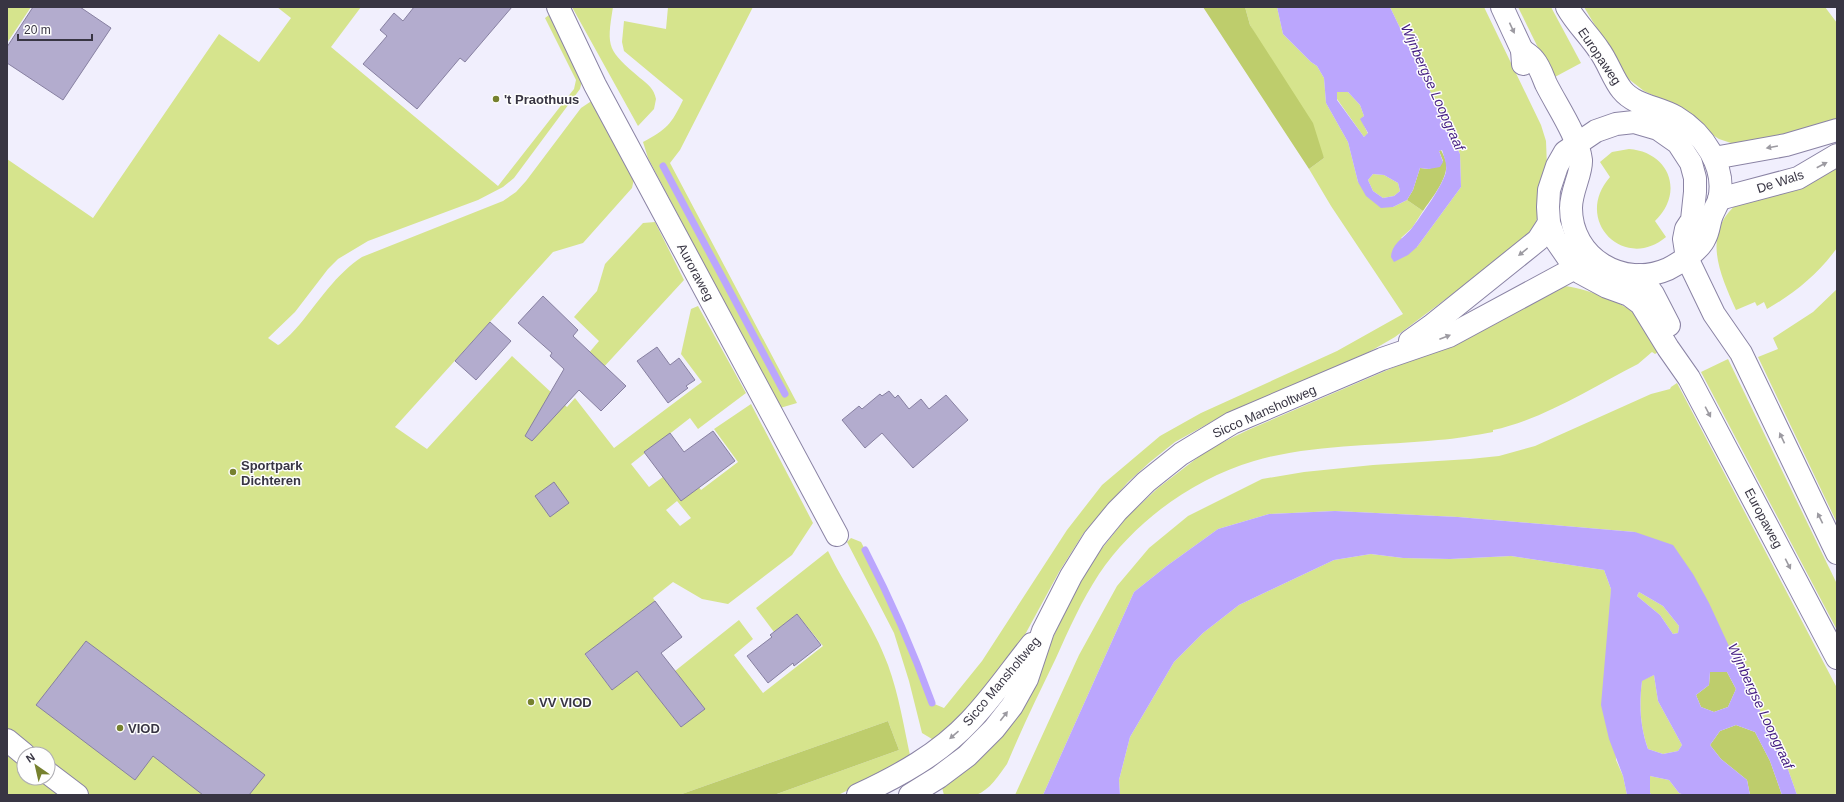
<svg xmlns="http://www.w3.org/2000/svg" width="1844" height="802" font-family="Arial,sans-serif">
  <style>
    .green { fill: #d6e48d; fill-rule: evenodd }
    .forest { fill: #becd6c }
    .water { fill: #bba6fd; fill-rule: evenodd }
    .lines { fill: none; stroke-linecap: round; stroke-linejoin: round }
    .stream { stroke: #bba6fd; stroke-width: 7 }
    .building { fill: #b3acce; stroke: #8780a1 }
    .minor-casing { stroke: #8a83a4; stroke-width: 24 }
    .tertiary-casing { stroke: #8a83a4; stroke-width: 24 }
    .primary-casing { stroke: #8a83a4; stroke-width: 24 }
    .minor { stroke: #fff; stroke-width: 22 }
    .tertiary { stroke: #fff; stroke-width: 22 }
    .primary { stroke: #fff; stroke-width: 22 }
    .oneway { fill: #9c9aa1 }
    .poi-dot { fill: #76812e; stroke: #fefefe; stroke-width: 1.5 }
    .labels { text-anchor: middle; stroke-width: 3; stroke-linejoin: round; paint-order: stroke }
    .street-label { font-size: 13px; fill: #383543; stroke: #fefefe }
    .poi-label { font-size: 13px; font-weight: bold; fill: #383543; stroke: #fefefe; text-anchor: start }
    .water-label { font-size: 14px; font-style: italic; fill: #451f82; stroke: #fefefe }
  </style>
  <rect width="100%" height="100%" fill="#f1effd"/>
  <g class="green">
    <polygon points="7,7 31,7 7,43"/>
    <path d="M 277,7 L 361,7 L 331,47 L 498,186 L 574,89 L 576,80 L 545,18 L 549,15 L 582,81 L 580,89 L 514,178 L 503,187 L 478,200 L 368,241 L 338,259 L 328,269 L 295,312 L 268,338 L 278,345 L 280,344 C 287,338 294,331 300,324 C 319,301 336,274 362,257 L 503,201 L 516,192 L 526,181 L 581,108 L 593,100 L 634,179 L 632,188 L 583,243 L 553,252 L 395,427 L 427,449 L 512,356 L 567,407 L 575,398 L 614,448 L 702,382 L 681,354 L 691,309 L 698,306 L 746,393 L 698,429 L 690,418 L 631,464 L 649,487 L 681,464 L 701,490 L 738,462 L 714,429 L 751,404 L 813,523 L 792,555 L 728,604 L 702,599 L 673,582 L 653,598 L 655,601 L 585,655 L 612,690 L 637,671 L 681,727 L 704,709 L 675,671 L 739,620 L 753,639 L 734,655 L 763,693 L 823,646 L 797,614 L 774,632 L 756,608 L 828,551 C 847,590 873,624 888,665 C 899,695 904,728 911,760 L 838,795 L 774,795 L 899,750 L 888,721 L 679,795 L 7,795 L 7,159 L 93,218 L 219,34 L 259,62 L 291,18 ZM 677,501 L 691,518 L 680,526 L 666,510 ZM 24,754 L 48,754 L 48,778 L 24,778 Z"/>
    <path d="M 572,7 L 613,7 C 606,49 608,50 640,78 C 648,84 654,89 656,99 L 654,109 L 638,126 Z"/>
    <path d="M 668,7 L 753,7 L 680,150 L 670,163 L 797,403 L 780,408 L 648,158 L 643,142 C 667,129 671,125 683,100 L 624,51 L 622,42 L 624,21 L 666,29 Z"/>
    <polygon points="1245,7 1277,7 1283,34 1311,62 1317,66 1324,78 1326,103 1348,142 1358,182 1393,207 1407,200 1423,211 1412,228 1401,238 1417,247 1461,187 1460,154 1390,7 1484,7 1541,125 1546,141 1547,167 1539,213 1533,230 1514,248 1395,337 1369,352 1222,416 1175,442 1150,462 1128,482 1083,534 1059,572 1015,653 1000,675 933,744 932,739 922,733 909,681 894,633 847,542 851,538 861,542 887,592 912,647 932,703 944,708 982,661 1067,530 1102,485 1160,436 1201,413 1337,351 1403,314 1331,206 1309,169 1324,158 1250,25"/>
    <polygon points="1518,7 1551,7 1581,63 1553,78"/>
    <polygon points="1584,7 1825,7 1837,23 1837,123 1737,145 1719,139 1705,130 1680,108 1644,91 1626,77"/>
    <polygon points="1337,92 1348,92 1360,105 1364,116 1361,119 1368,134 1364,137 1337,99"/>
    <path d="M 1629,149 C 1669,152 1685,192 1655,221 L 1666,237 C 1625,272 1572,221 1610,177 L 1600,162 L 1612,152 Z"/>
    <path d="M 1837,164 L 1837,248 C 1818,274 1795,293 1767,309 L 1764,302 L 1757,306 L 1755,302 L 1736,310 C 1719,272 1701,233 1739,202 Z"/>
    <polygon points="1373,174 1384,175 1398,183 1400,191 1394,196 1383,198 1373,191 1368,180"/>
    <polygon points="655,222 684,280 590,382 576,368 599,341 574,317 597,291 605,264 643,223"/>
    <path d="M 1563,286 C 1582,287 1626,303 1639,317 C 1647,327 1653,340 1660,351 L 1655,354 L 1652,352 L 1638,364 C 1593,387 1542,420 1493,430 L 1493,432 C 1475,435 1457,439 1438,440 C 1379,446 1312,444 1254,461 C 1193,479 1135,521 1099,574 C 1082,600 1069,629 1056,658 C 1039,693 1022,728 1007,764 C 999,775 990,790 976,795 C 967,797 954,795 944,795 L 941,784 L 1043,660 L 1071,598 L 1092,561 L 1127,517 L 1158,488 L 1201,455 L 1215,446 L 1248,430 L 1427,353 Z"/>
    <polygon points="1837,289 1837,523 1758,357 1778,349 1773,338 1813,312"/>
    <polygon points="1728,359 1837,584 1837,630 1701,372"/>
    <polygon points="1677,383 1837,688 1837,795 1797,795 1784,758 1747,685 1635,532 1458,517 1335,511 1269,514 1218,529 1168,565 1134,592 1043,795 1015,795 1079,655 1117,586 1149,548 1188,516 1262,479 1304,472 1373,465 1470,459 1499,456 1535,446 1651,394 1670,389 1671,387"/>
    <polygon points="1371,554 1403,558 1450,559 1511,556 1604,570 1611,589 1610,614 1616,760 1623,776 1627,795 1120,795 1119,780 1130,737 1174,662 1203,633 1239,605 1334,560"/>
    <polygon points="1639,592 1663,606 1679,626 1678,633 1673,634 1660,615 1637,596"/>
    <path d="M 1654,675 L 1658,701 L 1682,745 L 1678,751 L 1663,754 L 1648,749 C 1640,726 1639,705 1642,680 Z"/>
    <polygon points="1650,776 1669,780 1679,793 1684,795 1652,795 1650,793"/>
  </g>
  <g class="forest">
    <polygon points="1203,7 1245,7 1250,25 1313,123 1324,158 1309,169"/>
    <path d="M 1441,150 C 1443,154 1445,158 1446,162 C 1449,178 1431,199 1423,211 L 1407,200 L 1413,190 L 1420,168 L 1429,169 L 1443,161 L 1439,151 Z"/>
    <polygon points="1710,672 1727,672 1736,689 1728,707 1714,712 1701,707 1696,695 1709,685"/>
    <polygon points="888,721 899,750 774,795 679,795"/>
    <polygon points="1736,725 1755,732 1770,761 1782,795 1750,795 1747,780 1721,759 1710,745 1720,731"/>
  </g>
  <g class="water">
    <path d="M 1277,7 L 1390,7 L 1460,154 L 1461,187 L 1417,247 L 1408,255 L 1394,262 L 1391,257 C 1392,243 1404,238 1412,228 C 1421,216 1444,184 1446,171 C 1447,163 1444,157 1442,150 L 1439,151 L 1443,162 L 1440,167 L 1429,169 L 1420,168 L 1413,190 L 1407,200 L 1393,207 L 1381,208 L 1366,196 L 1358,182 L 1348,142 L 1326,103 L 1324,78 L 1317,66 L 1311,62 L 1283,34 ZM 1337,92 L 1348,92 L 1360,105 L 1364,116 L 1360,119 L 1368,133 L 1364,137 L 1337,100 ZM 1373,174 L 1384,175 L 1398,183 L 1400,191 L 1394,196 L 1383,198 L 1373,191 L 1368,180 Z"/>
    <path d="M 1335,511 L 1458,517 L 1635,532 L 1673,545 L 1693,574 L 1709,603 L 1747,685 L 1784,758 L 1797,795 L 1782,795 L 1770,761 L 1755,732 L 1736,725 L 1720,731 L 1710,745 L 1721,759 L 1747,780 L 1750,795 L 1684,795 L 1679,793 L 1669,780 L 1650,776 L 1650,793 L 1652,795 L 1627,795 L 1623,776 L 1609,739 L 1601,705 L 1611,589 L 1604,570 L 1511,556 L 1450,559 L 1403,558 L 1371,554 L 1334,560 L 1239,605 L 1203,633 L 1174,662 L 1130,737 L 1119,780 L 1120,795 L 1043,795 L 1134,592 L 1168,565 L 1218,529 L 1269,514 ZM 1639,592 L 1663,606 L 1679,626 L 1678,633 L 1673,634 L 1660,615 L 1637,596 ZM 1710,672 L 1727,672 L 1736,689 L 1728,707 L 1714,712 L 1701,707 L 1696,695 L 1709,685 ZM 1654,675 L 1658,701 L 1682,745 L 1678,751 L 1663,754 L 1648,749 C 1640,726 1639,705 1642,681 Z"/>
  </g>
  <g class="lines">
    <g class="stream">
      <polyline points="663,166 785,394"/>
      <path d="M 865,550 C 891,600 913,650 932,703"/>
    </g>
  </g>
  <g class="building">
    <polygon points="33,7 80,7 111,28 63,100 7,63 7,47"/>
    <polygon points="414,7 512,7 465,62 460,58 417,109 363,64 387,36 380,30 394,13 403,21"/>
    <polygon points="543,296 578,330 573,336 626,386 601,411 579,390 532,441 525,436 564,369 550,356 552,353 518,323"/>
    <polygon points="490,322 511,341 476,380 455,361"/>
    <polygon points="657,347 670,365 679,358 695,380 686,386 688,388 668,403 637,361"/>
    <polygon points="889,391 895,398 898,395 909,409 921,399 929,409 946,395 968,420 913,468 882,433 865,448 842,420 859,406 862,409 880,394 882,396"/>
    <polygon points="713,431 735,461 681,501 644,452 670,433 684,452"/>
    <polygon points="554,482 569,503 550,517 535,496"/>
    <polygon points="655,601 682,637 661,653 705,709 681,727 637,671 612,690 585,654"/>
    <polygon points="797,614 821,645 794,666 793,663 768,683 747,656 772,637 770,635"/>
    <polygon points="86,641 265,775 249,795 203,795 153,756 135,780 36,705"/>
  </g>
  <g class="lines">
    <g class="minor-casing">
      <g id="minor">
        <polyline points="558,7 595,85 837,535"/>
        <polyline points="1714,158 1786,145 1837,130"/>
        <polyline points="1719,199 1798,178 1837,155"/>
        <polyline points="7,740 24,754"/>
        <polyline points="48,773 77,795"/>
      </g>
    </g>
    <g class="tertiary-casing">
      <g id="tertiary">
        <polyline points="1410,341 1431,326 1538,240 1549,223"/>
        <path d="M 858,795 C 899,776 939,754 970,721 C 993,697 1011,670 1032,644"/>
        <polyline points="910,795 939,777 967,756 994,729 1012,706 1027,679 1043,631 1071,576 1094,539 1117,511 1146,482 1181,454 1232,423 1382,359 1449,336 1575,268"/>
      </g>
    </g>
    <g class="primary-casing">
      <g id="primary">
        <polyline points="1502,7 1522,50 1523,64"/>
        <path d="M 1522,50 C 1526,53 1531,56 1534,60 C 1540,67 1543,77 1546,84 C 1557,106 1578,136 1581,160 C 1582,173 1571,191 1571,208 C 1571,258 1623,289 1668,269 C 1680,263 1700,250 1705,238 C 1709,231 1709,222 1712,215 C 1714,210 1717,205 1719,200 C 1727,167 1703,133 1676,117 C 1659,107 1635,106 1622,90 C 1613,79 1608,62 1599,50 C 1589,35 1576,23 1567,7"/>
        <polyline points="1639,275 1653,294 1669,325"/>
        <polyline points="1837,553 1741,353 1714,314 1687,258 1684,239 1686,229 1692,220 1695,192 1695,178 1691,163 1678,143 1658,129 1634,122 1616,124 1596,131 1565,152 1557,166 1549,190 1548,207 1549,223 1555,239 1575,268 1581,273 1607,287 1629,295 1641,304 1668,348 1689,378 1837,658"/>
      </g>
    </g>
    <use href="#minor" class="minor"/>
    <use href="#tertiary" class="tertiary"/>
    <use href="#primary" class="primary"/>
  </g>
  <defs><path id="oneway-solid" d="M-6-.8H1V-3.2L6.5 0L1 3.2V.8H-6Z"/></defs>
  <g class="oneway">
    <use href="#oneway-solid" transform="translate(1512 28) rotate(65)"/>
    <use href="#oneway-solid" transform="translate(1772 147) rotate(170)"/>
    <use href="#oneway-solid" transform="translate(1822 165) rotate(-28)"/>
    <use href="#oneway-solid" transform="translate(1523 252) rotate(141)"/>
    <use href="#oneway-solid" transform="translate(1445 337) rotate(-21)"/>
    <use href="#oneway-solid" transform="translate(1708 412) rotate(62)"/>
    <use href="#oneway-solid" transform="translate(1782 438) rotate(-115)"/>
    <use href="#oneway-solid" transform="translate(1820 518) rotate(-116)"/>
    <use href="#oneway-solid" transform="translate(1788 564) rotate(63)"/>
    <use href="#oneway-solid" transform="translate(1004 716) rotate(-52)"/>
    <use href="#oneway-solid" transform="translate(954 735) rotate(139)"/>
  </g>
  <g class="poi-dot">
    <circle cx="496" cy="99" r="4"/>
    <circle cx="233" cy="472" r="4"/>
    <circle cx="531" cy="702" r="4"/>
    <circle cx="120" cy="728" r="4"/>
  </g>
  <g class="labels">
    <g class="street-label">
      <text transform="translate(1600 56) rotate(56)" y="5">Europaweg</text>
      <text transform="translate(1780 181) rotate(-18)" y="5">De Wals</text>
      <text transform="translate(696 272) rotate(62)" y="5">Auroraweg</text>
      <text transform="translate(1264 411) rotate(-24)" y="5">Sicco Mansholtweg</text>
      <text transform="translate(1764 518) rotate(62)" y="5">Europaweg</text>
      <text transform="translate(1001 681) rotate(-50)" y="5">Sicco Mansholtweg</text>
    </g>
    <g class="poi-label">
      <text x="504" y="104">'t Praothuus</text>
      <text x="241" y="470">Sportpark<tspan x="241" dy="15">Dichteren</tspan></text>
      <text x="539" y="707">VV VIOD</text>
      <text x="128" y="733">VIOD</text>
    </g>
    <g class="water-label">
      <text transform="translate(1433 87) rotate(66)" y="5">Wijnbergse Loopgraaf</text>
      <text transform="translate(1761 706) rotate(65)" y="5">Wijnbergse Loopgraaf</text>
    </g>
  </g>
  <rect width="1844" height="802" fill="none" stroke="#383543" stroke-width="16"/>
  <g transform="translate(36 766) rotate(326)"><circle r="19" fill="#fefefe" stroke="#afaeb3"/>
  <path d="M0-3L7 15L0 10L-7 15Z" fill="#76812e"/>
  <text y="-6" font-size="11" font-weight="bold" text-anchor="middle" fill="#383543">N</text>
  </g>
  <path d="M18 34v6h74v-6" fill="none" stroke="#383543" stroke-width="2"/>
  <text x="24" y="34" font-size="12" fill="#383543" stroke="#fefefe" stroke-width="3" paint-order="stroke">20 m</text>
</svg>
